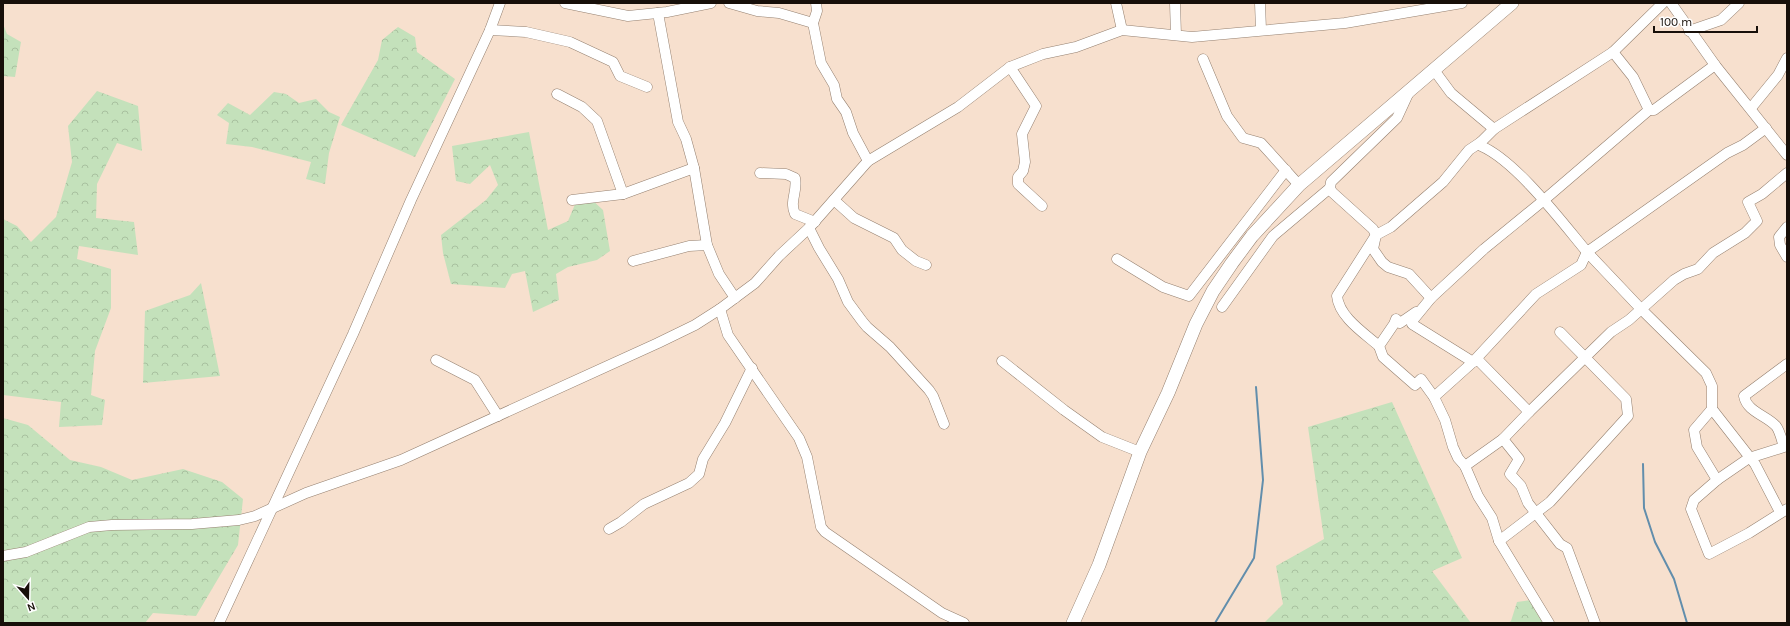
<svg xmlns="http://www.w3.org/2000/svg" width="1790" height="626" font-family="Karla,sans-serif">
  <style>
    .forest { fill: url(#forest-crowns) }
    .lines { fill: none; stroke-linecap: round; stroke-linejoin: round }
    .stream { stroke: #628eac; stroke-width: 2 }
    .minor-casing { stroke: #958070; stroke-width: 11 }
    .major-casing { stroke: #958070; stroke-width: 14 }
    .minor { stroke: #fff; stroke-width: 10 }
    .major { stroke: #fff; stroke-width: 13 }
  </style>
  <defs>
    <pattern id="forest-crowns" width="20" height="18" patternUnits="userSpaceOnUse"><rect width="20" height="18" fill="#c4e1bb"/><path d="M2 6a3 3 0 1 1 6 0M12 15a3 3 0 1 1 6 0" fill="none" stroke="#a8c09f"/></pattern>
  </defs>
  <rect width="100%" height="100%" fill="#f7e0ce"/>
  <g class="forest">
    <polygon points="3,24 7,34 21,42 15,77 3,76"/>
    <polygon points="398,27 415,37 417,52 455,79 415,157 341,125 378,60 382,40"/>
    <polygon points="97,91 138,106 142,151 117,143 97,184 96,218 134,222 138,255 79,246 77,259 111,269 111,308 95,351 91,395 105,400 102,425 59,427 61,402 3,395 3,219 17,226 31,242 56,217 72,162 68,126"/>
    <polygon points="274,92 286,94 299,103 316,99 329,112 340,117 329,153 325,184 306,179 311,162 252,147 226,144 229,123 217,115 228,103 250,115"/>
    <polygon points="529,132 548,230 568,221 576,202 590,198 603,210 610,251 597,260 568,267 556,274 559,300 533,312 525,271 512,274 505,288 451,284 443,253 441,235 486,200 498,185 490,165 470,184 456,181 452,146"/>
    <polygon points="201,283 220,376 143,383 145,311 190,295"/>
    <polygon points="1392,402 1462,558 1432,571 1471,623 1264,623 1283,604 1276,566 1324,539 1308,427"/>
    <polygon points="3,418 28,425 70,460 101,467 132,480 183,469 222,482 243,499 238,545 196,616 153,613 145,623 3,623"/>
    <polygon points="1531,600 1543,623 1508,623 1511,621 1517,602"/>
  </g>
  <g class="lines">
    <g class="stream">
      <polyline points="1643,464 1644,508 1655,542 1674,579 1687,623"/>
      <polyline points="1215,623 1254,558 1263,480 1256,387"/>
    </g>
    <g class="minor-casing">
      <g id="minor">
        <polyline points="565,3 628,16 667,12 711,3"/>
        <polyline points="729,3 757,11 779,13 813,23"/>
        <polyline points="816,3 817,11 813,23 821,63 834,85 837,99 846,112 853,133 868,161"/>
        <polyline points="1116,3 1122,30"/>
        <polyline points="1175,3 1176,35"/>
        <polyline points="1260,3 1261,30"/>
        <path d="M 1663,3 L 1613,52 L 1494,129 L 1481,142 L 1481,146 C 1516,161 1562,222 1587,252 L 1727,153 L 1743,145 L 1766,128"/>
        <polyline points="1671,3 1715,65 1787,155"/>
        <polyline points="658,13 678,122 686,139 694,168 707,245 719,274 735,298"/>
        <polyline points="490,30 526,32 570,42 613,62 620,76 647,87"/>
        <polyline points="1689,31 1721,20 1739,3"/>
        <polyline points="1613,52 1633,77 1649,110 1654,110 1715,65"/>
        <polyline points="1203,59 1227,116 1243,138 1261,143 1299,185"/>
        <polyline points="1010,67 1036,106 1022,134 1025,162 1023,171 1018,177 1018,184 1042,206"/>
        <polyline points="1434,70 1451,93 1494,129"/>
        <polyline points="1409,92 1397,118 1331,182 1330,188 1332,192 1373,229 1376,235 1373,249 1382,262 1388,267 1409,274 1431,298"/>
        <polyline points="557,94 582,107 597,121 623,194"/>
        <polyline points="1751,108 1778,75 1787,58"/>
        <path d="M 760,173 L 786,174 L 795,178 C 798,191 789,201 795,214 L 815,222"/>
        <polyline points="572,200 623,194 694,168"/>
        <polyline points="834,200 854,218 894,238 902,250 916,261 926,265"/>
        <polyline points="1787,227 1779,237 1780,245 1787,257"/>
        <polyline points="809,228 819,248 838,279 848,302 862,321 867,327 890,347 929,390 933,396 944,424"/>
        <polyline points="1117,259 1163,287 1189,296 1286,170"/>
        <polyline points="633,261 689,246 707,245"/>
        <polyline points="1222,307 1273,236 1330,188"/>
        <polyline points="720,309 728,335 799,438 807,457 821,527 825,532 942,613 964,623"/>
        <polyline points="1416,312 1400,323 1396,319 1394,324 1379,346 1383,357 1415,385 1421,379 1434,397 1445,420 1453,447 1458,458 1465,466 1478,496 1492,518 1499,541 1549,623"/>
        <path d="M 1379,346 C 1364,333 1339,317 1337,296 L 1376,235 L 1391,227 L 1443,182 L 1469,150 L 1481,142"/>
        <polyline points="436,360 475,380 498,416"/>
        <polyline points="1002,361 1064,410 1102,437 1140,452"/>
        <path d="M 1787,364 L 1744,396 C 1747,412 1766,415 1776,426 C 1780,431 1782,441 1784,447 L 1749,458 L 1717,480 L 1694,500 L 1691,509 L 1709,554 L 1749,533 L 1787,509"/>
        <polyline points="1434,397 1473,362 1536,294 1581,265 1587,252 1641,309 1706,373 1712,386 1712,409 1755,464 1780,512"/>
        <polyline points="1712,409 1694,430 1697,447 1717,480"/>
        <polyline points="1529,412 1611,332 1629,320 1674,280 1684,274 1698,269 1713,253 1745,233 1757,221 1748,202 1762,194 1787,173"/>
        <polyline points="1465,466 1503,439"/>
        <polyline points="609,529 621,522 644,504 689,483 699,474 703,459 725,423 752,368"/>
        <polyline points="1499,541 1550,502 1628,416 1626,399 1560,332"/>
        <polyline points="3,556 26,552 89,527 112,525 192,524 239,520 255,516 306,493 401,460 658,343 695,325 720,309 755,283 779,256 809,228 868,161 958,107 1010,67 1043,54 1076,47 1122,30 1192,37 1345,23 1462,3"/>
        <polyline points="219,623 353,334 411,200 490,30 500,3"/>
        <polyline points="1595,623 1567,548 1560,544 1528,503 1521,486 1510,474 1519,459 1503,439 1529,412 1478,360 1473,362 1412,324 1413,320 1431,298 1484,249 1544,200 1649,110"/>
      </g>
    </g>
    <g class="major-casing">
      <polyline id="major" points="1073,623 1099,565 1140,452 1168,393 1196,324 1213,291 1232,263 1252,236 1299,185 1512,3"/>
    </g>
    <use href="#minor" class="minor"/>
    <use href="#major" class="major"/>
  </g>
  <rect width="1790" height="626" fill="none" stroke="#170f09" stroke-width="8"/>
  <g transform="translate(28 598) rotate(160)" stroke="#ffffff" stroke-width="3" paint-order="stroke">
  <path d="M0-3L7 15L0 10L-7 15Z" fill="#170f09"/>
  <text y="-6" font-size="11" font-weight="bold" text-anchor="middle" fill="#170f09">N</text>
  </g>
  <path d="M1654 26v6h103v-6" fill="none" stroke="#170f09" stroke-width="2"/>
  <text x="1660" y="26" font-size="12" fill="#170f09" stroke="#ffffff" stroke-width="3" paint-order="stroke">100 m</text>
</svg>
